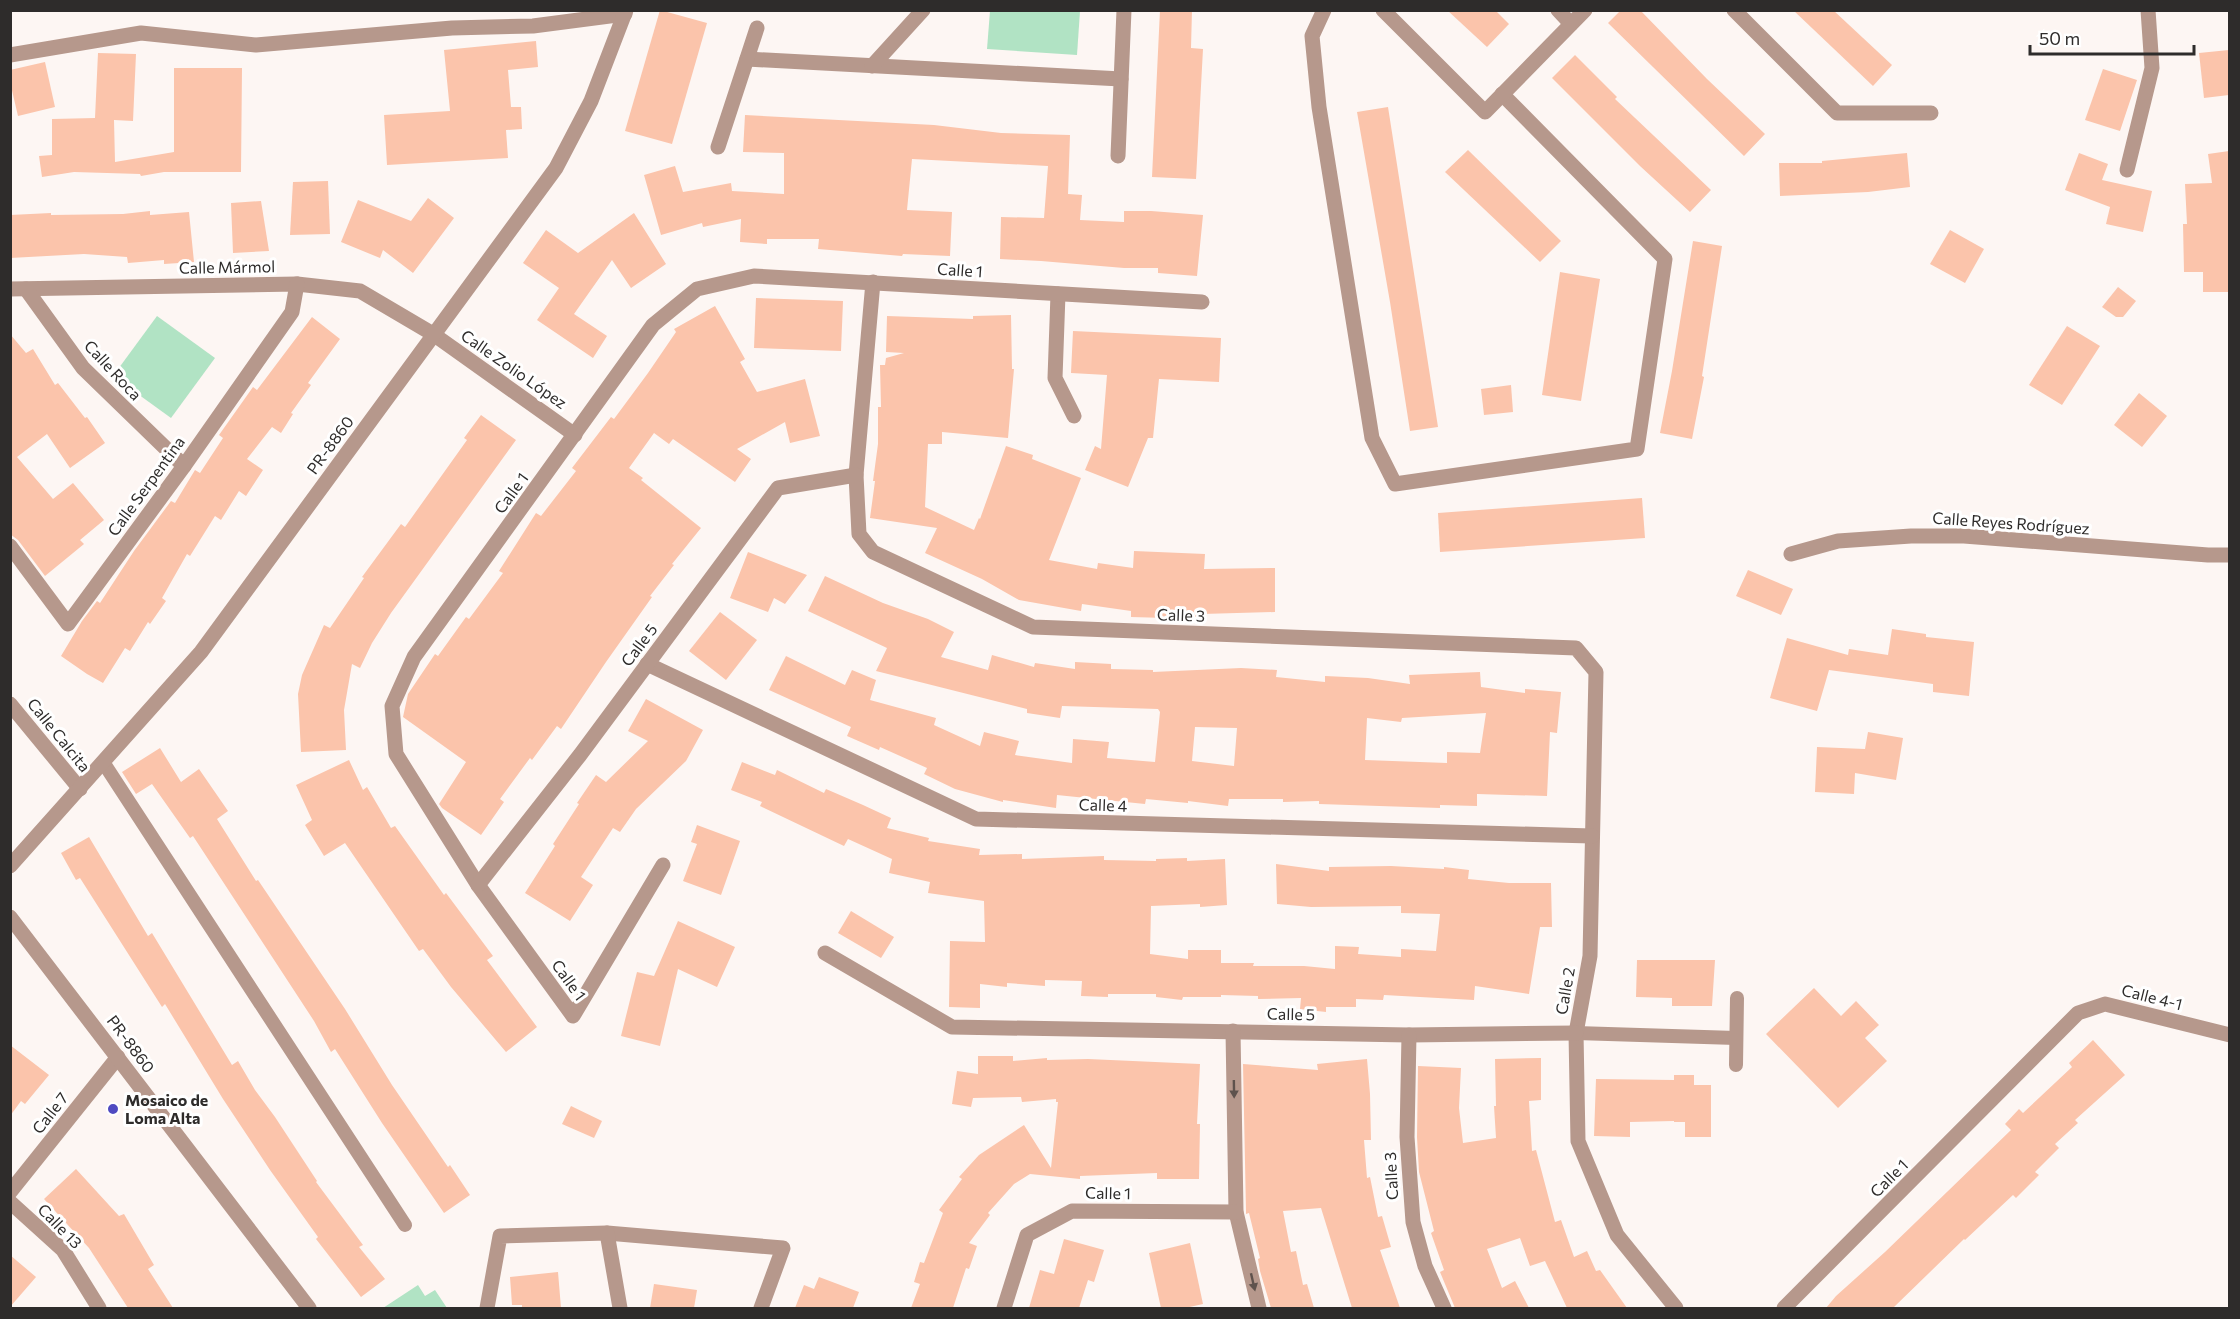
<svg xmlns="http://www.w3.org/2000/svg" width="2240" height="1319" font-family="Commissioner,sans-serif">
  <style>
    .green { fill: #b1e3c4 }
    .building { fill: #fbc4ab; fill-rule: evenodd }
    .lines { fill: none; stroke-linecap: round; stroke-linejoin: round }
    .service { stroke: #b6988c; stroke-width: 14 }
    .minor { stroke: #b6988c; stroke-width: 15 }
    .tertiary { stroke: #b6988c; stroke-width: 15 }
    .oneway { fill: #5e524d }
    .poi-dot { fill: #4f4ac1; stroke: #fff; stroke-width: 2 }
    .labels { text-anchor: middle; stroke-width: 6; stroke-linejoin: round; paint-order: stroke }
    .street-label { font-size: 16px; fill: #2e2c2b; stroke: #fff }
    .poi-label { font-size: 16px; font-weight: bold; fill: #2e2c2b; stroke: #fff; text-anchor: start }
  </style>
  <rect width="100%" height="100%" fill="#fdf6f3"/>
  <g class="green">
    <polygon points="990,11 1080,11 1077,55 987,49"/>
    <polygon points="157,316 215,358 171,418 113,376"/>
    <polygon points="418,1285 425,1296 435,1290 447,1308 383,1308"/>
  </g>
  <g class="building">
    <polygon points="660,10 707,23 672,144 625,131"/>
    <polygon points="1160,10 1192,10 1191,48 1203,49 1196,179 1152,177"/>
    <polygon points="1447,10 1495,10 1509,24 1487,47"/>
    <polygon points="1621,10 1640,10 1707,79 1765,134 1744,156 1608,23"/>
    <polygon points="1793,10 1833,10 1892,65 1873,86"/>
    <polygon points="536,41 538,67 508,70 511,107 521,107 522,129 506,130 508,158 387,165 384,115 450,111 444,50"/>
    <polygon points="2229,50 2229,95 2204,98 2199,53"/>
    <polygon points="98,53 136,54 133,121 114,120 115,162 174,152 174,68 242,68 241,172 164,172 141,176 140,174 74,172 42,177 39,156 52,155 52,119 95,118"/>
    <polygon points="1575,55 1617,97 1615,99 1711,190 1690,212 1640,166 1552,78"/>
    <polygon points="45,62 55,107 18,116 10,82 10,70"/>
    <polygon points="2103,69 2137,80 2120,131 2085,120"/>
    <polygon points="1388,107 1438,427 1410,431 1390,302 1357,112"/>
    <polygon points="745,115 934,125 1001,133 1070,135 1068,194 1082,195 1080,220 1124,222 1124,211 1151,211 1203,215 1197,276 1158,273 1158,268 1124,268 1041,261 1000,259 1001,217 1044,218 1048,166 912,159 907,210 952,212 950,256 903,254 902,256 818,249 819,239 767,239 767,244 740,242 741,219 703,227 702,223 661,235 644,175 675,166 683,192 731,183 732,191 784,194 784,153 743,152"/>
    <polygon points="1468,150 1561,241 1540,262 1445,172"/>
    <polygon points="2229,151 2229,292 2203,292 2203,272 2184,272 2183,224 2187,224 2185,184 2212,183 2208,154"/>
    <polygon points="1907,153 1910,187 1868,192 1780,196 1779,163 1822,163 1822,161"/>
    <polygon points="2079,153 2108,164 2102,180 2152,191 2143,232 2106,224 2110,207 2065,190"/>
    <polygon points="328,181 330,234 290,235 293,182"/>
    <polygon points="428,198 454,218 413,273 383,250 380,258 341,242 358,200 411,221"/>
    <polygon points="261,201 269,251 233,253 231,203"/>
    <polygon points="150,211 150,215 189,212 194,262 164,264 164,260 128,263 127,257 84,254 10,258 10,215 51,213 51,215 123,214"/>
    <polygon points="634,213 666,264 631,288 612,260 574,314 607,336 593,358 537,320 559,288 523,263 546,230 578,253"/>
    <polygon points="1950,230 1984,249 1965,283 1930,264"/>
    <polygon points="1693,241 1722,246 1702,376 1704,377 1692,439 1660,433 1672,371"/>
    <polygon points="1560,272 1600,279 1581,401 1542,395"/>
    <polygon points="2118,287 2136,301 2123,317 2116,317 2102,307"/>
    <polygon points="756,298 843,301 841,351 754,348"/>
    <polygon points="715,306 745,359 740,362 757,392 805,379 820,436 790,443 785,422 737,449 751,459 735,482 673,439 669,444 654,433 629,468 643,478 641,480 701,528 672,564 674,565 650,596 652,597 606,662 561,729 557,726 532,760 530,758 500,799 504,802 481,835 442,808 439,804 466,762 403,717 408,694 435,654 438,656 466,617 469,619 503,573 499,571 536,513 541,516 576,471 572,468 611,417 614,419 648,373 676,332 674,329"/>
    <polygon points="1011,315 1012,369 1014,369 1008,438 942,432 942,444 928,444 925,507 974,530 979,518 980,519 1006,446 1033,455 1032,459 1081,478 1049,560 1097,569 1098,563 1133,568 1134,551 1205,554 1204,569 1275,568 1275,612 1202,614 1202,619 1131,617 1131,611 1082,604 1081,611 1019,600 982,579 925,553 937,528 870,518 875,481 873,481 878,444 878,407 881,407 880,365 885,365 886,358 904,353 886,352 887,316 973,319 973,316"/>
    <polygon points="312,317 340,339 308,383 311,385 291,413 293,414 281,433 272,427 247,459 263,470 246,496 239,491 221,520 215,516 190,556 187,554 162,598 166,601 150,624 148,622 130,651 125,648 103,683 87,674 61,656 82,621 97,601 100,603 134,551 171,501 175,503 195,470 200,473 223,438 219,435 253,387 257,390"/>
    <polygon points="2067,326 2100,346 2062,405 2029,385"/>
    <polygon points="1073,331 1221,338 1219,382 1159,379 1153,438 1148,438 1128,487 1085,470 1095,446 1101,449 1107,375 1071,373"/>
    <polygon points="10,334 26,353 33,349 55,385 58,383 85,418 87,417 105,443 70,468 47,434 17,457 53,499 73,483 104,520 80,540 84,544 45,576 18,540 10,534"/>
    <polygon points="1511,385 1513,412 1484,415 1481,389"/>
    <polygon points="2139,393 2167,416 2142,447 2114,425"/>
    <polygon points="481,415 516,440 391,613 372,643 360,668 352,664 344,710 346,750 301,752 298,694 302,675 324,625 330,628 364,578 362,577 401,524 405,527 467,440 464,438"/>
    <polygon points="1642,498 1645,538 1440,552 1438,513"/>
    <polygon points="748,552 807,575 785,604 774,598 768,612 730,598"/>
    <polygon points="1748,570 1793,589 1781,615 1736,596"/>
    <path d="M 825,576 L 883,603 L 928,619 L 954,632 L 941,657 L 988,670 L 992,655 L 1034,667 L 1035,663 L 1075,669 L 1075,662 L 1111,664 L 1111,669 L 1153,670 L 1153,672 L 1241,668 L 1277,670 L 1276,677 L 1325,682 L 1325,676 L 1368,678 L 1410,684 L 1409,675 L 1480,672 L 1481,687 L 1525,693 L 1525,689 L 1561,692 L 1557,733 L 1550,732 L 1547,796 L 1477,794 L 1477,806 L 1440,805 L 1440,808 L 1319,804 L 1319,801 L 1283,802 L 1283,799 L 1229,799 L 1228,806 L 1188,801 L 1188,803 L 1146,799 L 1145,804 L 1057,795 L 1056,808 L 1003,800 L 1003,802 L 955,789 L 924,774 L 927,768 L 880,747 L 879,750 L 847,736 L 851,727 L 769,690 L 786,656 L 845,685 L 852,670 L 876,680 L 870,700 L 936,718 L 934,725 L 980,746 L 984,732 L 1019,741 L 1015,755 L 1072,763 L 1073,739 L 1109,742 L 1107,758 L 1155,762 L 1160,712 L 1158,709 L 1062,706 L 1060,718 L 1027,713 L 1027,709 L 876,671 L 887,648 L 808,611 ZM 1486,713 L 1480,753 L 1447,752 L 1447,763 L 1365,760 L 1367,718 L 1401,722 L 1402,718 ZM 1195,727 L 1237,728 L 1234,766 L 1192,761 Z"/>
    <polygon points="720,612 757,640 726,680 689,651"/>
    <polygon points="1892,629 1926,634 1926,637 1974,642 1969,696 1933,692 1933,684 1829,670 1817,711 1770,698 1787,638 1848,655 1849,649 1888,655"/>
    <polygon points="646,699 703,730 686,761 636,809 620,832 613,828 581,877 593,885 570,921 525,893 555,846 553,844 579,804 577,803 596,775 606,782 648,741 628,731"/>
    <polygon points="1868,732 1903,738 1896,780 1855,773 1854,794 1815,792 1817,747 1865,749"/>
    <polygon points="160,748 181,782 199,769 228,811 217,819 256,881 258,880 345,1009 392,1085 448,1167 450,1165 470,1195 444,1213 382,1123 335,1049 331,1052 314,1021 193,836 190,838 152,784 136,794 122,772"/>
    <polygon points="349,760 363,790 367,787 391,828 395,826 444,895 446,893 493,956 487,960 537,1027 506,1052 451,987 423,949 419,951 345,843 324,856 305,825 312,820 296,785"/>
    <polygon points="742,762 775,775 777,770 824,793 826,789 863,805 891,818 887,828 929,838 928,841 980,849 979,855 1022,854 1022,859 1104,856 1104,860 1156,861 1156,859 1187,858 1187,861 1225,859 1227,905 1200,907 1200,904 1151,906 1150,954 1188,959 1188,950 1221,950 1221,963 1254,963 1253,966 1304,966 1335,969 1335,946 1359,947 1358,954 1401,957 1401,949 1436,951 1440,914 1401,913 1401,906 1311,907 1277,904 1276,864 1329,871 1329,867 1391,866 1444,869 1444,867 1469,870 1468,879 1509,883 1551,883 1552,927 1540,927 1529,994 1475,986 1474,1000 1384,995 1383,1000 1356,999 1356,1007 1326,1007 1326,1012 1300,1009 1301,998 1258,999 1258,996 1221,995 1221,997 1183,997 1182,1000 1156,997 1156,994 1108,994 1108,997 1081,996 1082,981 1045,980 1045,986 1007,983 1007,987 980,984 980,1008 949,1007 950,941 985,942 984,901 928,893 930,882 889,873 892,859 848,839 844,846 760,806 762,802 731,790"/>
    <polygon points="697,825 740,841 721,895 683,881 697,844 691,842"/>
    <polygon points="89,837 148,936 152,933 232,1065 238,1061 255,1090 275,1117 317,1181 316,1182 363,1245 359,1247 385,1279 361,1297 316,1239 318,1237 270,1170 223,1099 165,1004 162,1007 80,878 76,880 61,853"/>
    <polygon points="851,911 894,937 881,958 838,933"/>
    <polygon points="678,921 735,947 717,987 678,969 660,1046 621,1036 637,972 654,976"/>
    <polygon points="1637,960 1715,960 1712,1006 1672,1006 1672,998 1636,997"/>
    <polygon points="1814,988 1841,1016 1856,1001 1879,1025 1865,1038 1887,1061 1838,1108 1766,1034"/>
    <polygon points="2093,1040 2125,1075 2075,1120 2078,1123 2055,1144 2059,1148 2035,1172 2039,1175 2016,1198 2013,1195 1965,1240 1964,1239 1893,1308 1826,1308 1836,1296 1885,1252 2011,1130 2005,1124 2019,1109 2023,1113 2072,1067 2069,1063"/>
    <polygon points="10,1045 49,1075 25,1104 21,1101 10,1116"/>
    <polygon points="978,1056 1013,1056 1013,1061 1047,1058 1047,1060 1088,1059 1200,1064 1197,1124 1200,1124 1199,1179 1157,1179 1157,1173 1080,1176 1080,1179 1030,1174 1014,1184 988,1213 990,1215 969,1243 977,1246 969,1269 966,1268 953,1308 911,1308 920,1284 914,1282 920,1262 924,1263 943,1213 939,1210 962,1179 959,1177 979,1155 1024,1125 1051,1168 1058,1102 1056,1102 1056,1099 1022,1102 1021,1097 973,1098 971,1107 952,1104 957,1071 978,1074"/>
    <polygon points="1541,1058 1541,1100 1529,1101 1532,1151 1536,1150 1555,1222 1561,1220 1574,1257 1587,1251 1596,1271 1600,1270 1627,1308 1567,1308 1545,1261 1530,1266 1520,1238 1487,1249 1502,1288 1515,1281 1529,1308 1455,1308 1440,1272 1444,1270 1431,1233 1434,1231 1419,1172 1417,1137 1418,1066 1461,1068 1459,1108 1463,1143 1496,1138 1494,1106 1496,1106 1495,1059"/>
    <polygon points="1367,1059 1370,1094 1371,1140 1364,1140 1367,1178 1370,1177 1378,1217 1382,1216 1391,1247 1380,1250 1400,1308 1352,1308 1321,1208 1283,1211 1291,1252 1296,1251 1303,1285 1307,1284 1314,1308 1271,1308 1260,1271 1258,1259 1260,1258 1249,1213 1246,1214 1246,1211 1243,1064 1318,1070 1317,1064"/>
    <polygon points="1674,1075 1694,1075 1694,1085 1711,1085 1711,1137 1685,1137 1685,1122 1674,1122 1674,1121 1630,1122 1630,1137 1594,1136 1596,1079 1674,1080"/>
    <polygon points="571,1106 602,1121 594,1138 562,1124"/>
    <polygon points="76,1169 119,1216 124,1214 154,1265 148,1269 173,1308 128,1308 89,1248 44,1199"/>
    <polygon points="1064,1239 1104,1250 1094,1282 1088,1280 1079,1308 1029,1308 1040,1270 1054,1274"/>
    <polygon points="1190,1243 1203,1304 1185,1308 1161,1308 1149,1253"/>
    <polygon points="10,1255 36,1277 10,1307"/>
    <polygon points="558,1272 561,1308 522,1308 522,1305 512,1305 510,1277"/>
    <polygon points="819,1277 859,1292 853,1308 795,1308 804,1285 814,1289"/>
    <polygon points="654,1284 697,1290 694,1308 650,1308"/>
  </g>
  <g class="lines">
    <g class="service">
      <polyline points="103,762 405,1225"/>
      <polyline points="1576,1033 1736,1038"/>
      <polyline points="1736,1065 1737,998"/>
    </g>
    <g class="minor">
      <polyline points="1324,10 1312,36 1319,107 1372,438 1395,484 1637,449 1665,259 1502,94"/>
      <polyline points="1383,10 1485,112 1585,10"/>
      <polyline points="1558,10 1571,24"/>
      <polyline points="1734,10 1837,113 1931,113"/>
      <polyline points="10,55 141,33 256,45 452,28 533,26 625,14"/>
      <polyline points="747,59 1121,79"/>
      <polyline points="872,66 923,10"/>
      <polyline points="718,147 757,28"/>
      <polyline points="1118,156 1124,10"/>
      <polyline points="2127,170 2152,68 2148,10"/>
      <polyline points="873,282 856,475 859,534 873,552 1033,627 1576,648 1596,672 1590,956 1576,1033 1578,1141 1617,1235 1676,1308"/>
      <polyline points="10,289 297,284 360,291 433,334 575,435"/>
      <polyline points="26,289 83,368 184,466"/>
      <polyline points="1058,294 1055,378 1074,416"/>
      <polyline points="10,546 68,624 184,466 292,312 297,284"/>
      <polyline points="1791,554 1838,541 1911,536 1964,536 2208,555 2230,555"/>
      <polyline points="647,664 976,819 1592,836"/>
      <polyline points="10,704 80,789"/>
      <polyline points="663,865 573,1016 478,885 396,754 392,706 414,657 653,325 697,289 754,276 1202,302"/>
      <polyline points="478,885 580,755 778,488 856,475"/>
      <polyline points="825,953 952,1027 1409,1035 1576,1033"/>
      <polyline points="1233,1031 1236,1212 1259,1308"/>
      <polyline points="1409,1035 1407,1137 1413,1222 1425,1266 1444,1308"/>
      <polyline points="10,1192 118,1057"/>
      <polyline points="10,1202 63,1250 99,1308"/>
      <polyline points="607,1233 783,1248 761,1308"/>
      <polyline points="487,1308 500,1236 607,1233 620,1308"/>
      <polyline points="1004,1308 1027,1235 1072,1211 1236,1212"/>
      <polyline points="1784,1308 2078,1013 2105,1004 2230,1035"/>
    </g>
    <g class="tertiary">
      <polyline points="10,866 201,652 556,168 591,101 626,10"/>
      <polyline points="10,917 309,1308"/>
    </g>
  </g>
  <defs><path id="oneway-solid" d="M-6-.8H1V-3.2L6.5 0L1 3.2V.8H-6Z" transform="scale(1.5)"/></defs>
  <g class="oneway">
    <use href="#oneway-solid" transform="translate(1234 1089) rotate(89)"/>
    <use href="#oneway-solid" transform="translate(1253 1282) rotate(77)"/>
  </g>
  <circle class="poi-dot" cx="113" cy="1109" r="6"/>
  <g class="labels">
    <g class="street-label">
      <text transform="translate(227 267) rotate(-1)" y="6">Calle Mármol</text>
      <text transform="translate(960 270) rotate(4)" y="6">Calle 1</text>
      <text transform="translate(514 369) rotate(35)" y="6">Calle Zolio López</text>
      <text transform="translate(113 370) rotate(47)" y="6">Calle Roca</text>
      <text transform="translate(330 445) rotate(-54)" y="6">PR-8860</text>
      <text transform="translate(146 486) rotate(-54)" y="6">Calle Serpentina</text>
      <text transform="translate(511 493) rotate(-54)" y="6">Calle 1</text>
      <text transform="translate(2011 523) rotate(4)" y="6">Calle Reyes Rodríguez</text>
      <text transform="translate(1181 615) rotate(2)" y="6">Calle 3</text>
      <text transform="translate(639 645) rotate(-53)" y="6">Calle 5</text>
      <text transform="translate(59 735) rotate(51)" y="6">Calle Calcita</text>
      <text transform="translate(1103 805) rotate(2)" y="6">Calle 4</text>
      <text transform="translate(569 980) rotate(54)" y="6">Calle 1</text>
      <text transform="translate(1565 991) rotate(-80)" y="6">Calle 2</text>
      <text transform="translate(2152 997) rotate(14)" y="6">Calle 4-1</text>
      <text transform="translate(1291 1014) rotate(1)" y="6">Calle 5</text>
      <text transform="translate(131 1044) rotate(53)" y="6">PR-8860</text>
      <text transform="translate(50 1113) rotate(-52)" y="6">Calle 7</text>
      <text transform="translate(1391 1176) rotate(-93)" y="6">Calle 3</text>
      <text transform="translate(1889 1178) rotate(-45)" y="6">Calle 1</text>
      <text transform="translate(1108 1193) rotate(1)" y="6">Calle 1</text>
      <text transform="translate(60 1226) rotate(46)" y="6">Calle 13</text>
    </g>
    <g class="poi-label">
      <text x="125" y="1106">Mosaico de<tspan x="125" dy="18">Loma Alta</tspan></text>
    </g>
  </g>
  <rect width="2240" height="1319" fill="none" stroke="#2e2c2b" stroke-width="24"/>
  <path d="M2030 45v9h164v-9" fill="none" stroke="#2e2c2b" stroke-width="3"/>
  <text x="2039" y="45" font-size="18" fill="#2e2c2b" stroke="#ffffff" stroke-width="4.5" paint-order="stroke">50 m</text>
</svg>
